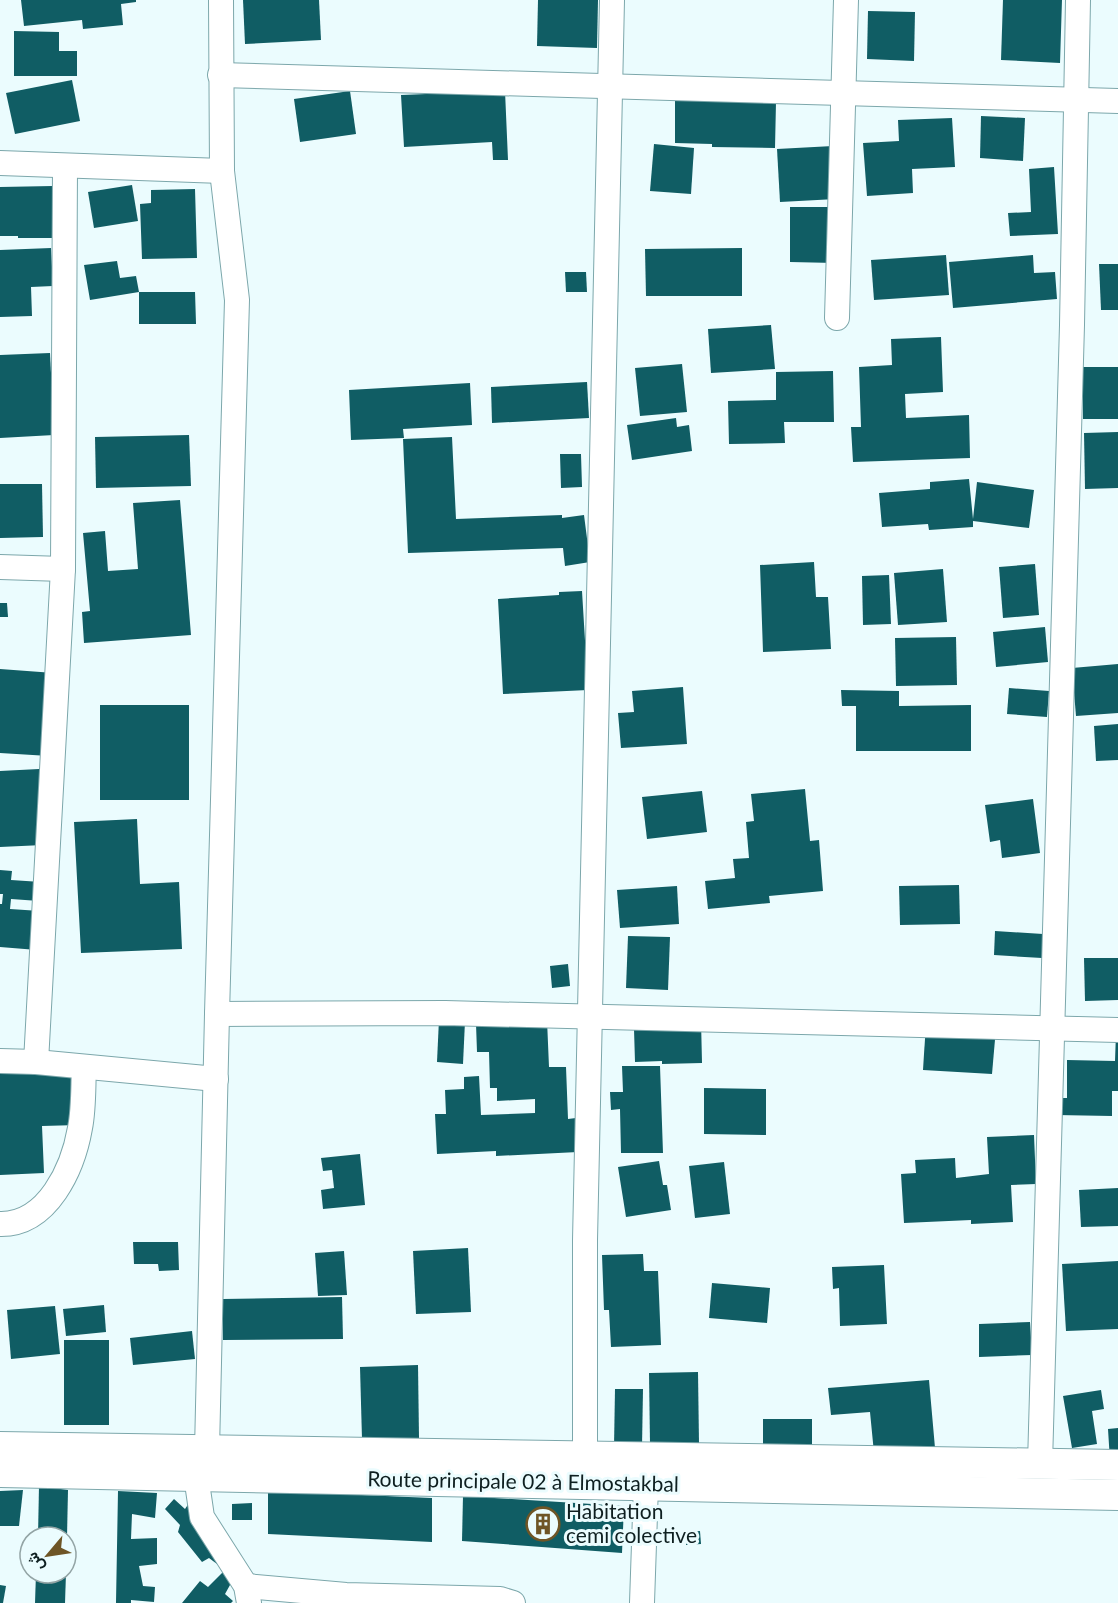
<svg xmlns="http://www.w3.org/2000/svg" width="1118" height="1603" font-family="Lato,Vazirmatn,sans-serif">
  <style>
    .building { fill: #105d64 }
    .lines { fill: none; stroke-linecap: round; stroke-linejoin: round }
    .minor-casing { stroke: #7ca7ab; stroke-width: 26 }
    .major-casing { stroke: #7ca7ab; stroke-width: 32 }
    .minor { stroke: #fff; stroke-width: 24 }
    .major { stroke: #fff; stroke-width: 30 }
    .labels { text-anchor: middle; stroke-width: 6; stroke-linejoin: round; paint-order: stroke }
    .street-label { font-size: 21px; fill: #0e1f20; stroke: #ebfcfe }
    .poi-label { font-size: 21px; fill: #0e1f20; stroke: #ebfcfe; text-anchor: start }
  </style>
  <rect width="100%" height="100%" fill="#ebfcfe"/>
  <g class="building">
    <polygon points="21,0 136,0 136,2 121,4 123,25 83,29 82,20 24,26"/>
    <polygon points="243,0 319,0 321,40 245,44"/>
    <polygon points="538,0 598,0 597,48 537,46"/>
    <polygon points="1003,0 1062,0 1060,63 1001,60"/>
    <polygon points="868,11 915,12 914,61 867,59"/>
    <polygon points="14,31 59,32 59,51 77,51 77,76 14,76"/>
    <polygon points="72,80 80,121 15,134 6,93"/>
    <polygon points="350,91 356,134 300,142 294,99"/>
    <polygon points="505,91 508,160 493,160 492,142 404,147 401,95"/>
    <polygon points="675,100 776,102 775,148 712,147 712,144 675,143"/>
    <polygon points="981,116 1025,118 1023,161 980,158"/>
    <polygon points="952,118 955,167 912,169 913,193 867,196 863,143 899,141 898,120"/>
    <polygon points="654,144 694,148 691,194 650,191"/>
    <polygon points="833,146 836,199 780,202 777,149"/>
    <polygon points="1054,167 1058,234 1010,236 1008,213 1031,212 1029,169"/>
    <polygon points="132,185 138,221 94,228 88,192"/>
    <polygon points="53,186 54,238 18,238 18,236 0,236 0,187"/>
    <polygon points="195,189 197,258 142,259 140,204 151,203 151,190"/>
    <polygon points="790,207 836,207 835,263 790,262"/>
    <polygon points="51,248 53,286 31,287 32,316 0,317 0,250"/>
    <polygon points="742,248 742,296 646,296 645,249"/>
    <polygon points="946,255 949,295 874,300 871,260"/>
    <polygon points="1033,255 1034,273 1055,272 1057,299 953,308 949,262"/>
    <polygon points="117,261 120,278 136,276 139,292 90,300 84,265"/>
    <polygon points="1099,264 1118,264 1118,310 1101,310"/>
    <polygon points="565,272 586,272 587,292 566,292"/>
    <polygon points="139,292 195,292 196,324 139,324"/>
    <polygon points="771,325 775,369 711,373 708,329"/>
    <polygon points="941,337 943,392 905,394 906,418 969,415 970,458 853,462 851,427 861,427 859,367 892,365 891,339"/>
    <polygon points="50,353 54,435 0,438 0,355"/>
    <polygon points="682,364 687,412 640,416 635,368"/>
    <rect x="1083" y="367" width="35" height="52"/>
    <polygon points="833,371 834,422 784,422 785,443 729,444 728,401 776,400 776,372"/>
    <polygon points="587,382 589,418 492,423 491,387"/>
    <polygon points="470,383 472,425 403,429 404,438 351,440 349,390"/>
    <polygon points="676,418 677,427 689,425 692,451 632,460 627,425"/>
    <polygon points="1118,432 1118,488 1085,489 1084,433"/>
    <polygon points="189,435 191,486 96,488 95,437"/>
    <polygon points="452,437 456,519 562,515 562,518 584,515 590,562 565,566 563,548 408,553 403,439"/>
    <polygon points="560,454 581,454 582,487 561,488"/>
    <polygon points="969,479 973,519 977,482 1034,490 1029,528 973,521 973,527 929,530 928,524 882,527 879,493 930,489 930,482"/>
    <polygon points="0,484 42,484 43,537 0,538"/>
    <polygon points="180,500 191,635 84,643 82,612 90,611 83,533 105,531 108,571 138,569 133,503"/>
    <polygon points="814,562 816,597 828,597 831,649 763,652 760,565"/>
    <polygon points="1035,564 1039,615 1003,618 999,567"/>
    <polygon points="943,569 947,622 898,625 894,573"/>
    <polygon points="889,575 891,624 863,625 862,576"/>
    <polygon points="582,591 588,690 503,694 498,599 559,595 559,592"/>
    <polygon points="0,603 7,603 8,617 0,617"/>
    <polygon points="1045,627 1048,662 996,667 993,632"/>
    <polygon points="956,637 957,685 896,686 895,638"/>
    <polygon points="1118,664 1118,713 1076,716 1072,668"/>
    <polygon points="0,669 54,673 49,756 0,753"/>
    <polygon points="683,687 687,744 621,748 618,713 634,712 632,691"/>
    <polygon points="1009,688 1049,691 1047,717 1007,714"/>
    <polygon points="841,690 899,691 899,706 971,705 971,751 856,751 856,706 842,706"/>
    <rect x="100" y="705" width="89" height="95"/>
    <polygon points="1118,724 1118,760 1096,761 1094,726"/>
    <polygon points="39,769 43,845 0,847 0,771"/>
    <polygon points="805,789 810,841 819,840 823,891 769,896 770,903 708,909 705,881 735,878 733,859 749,858 746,822 754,821 751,794"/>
    <polygon points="702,791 707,832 647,839 642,797"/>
    <polygon points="1033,799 1040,853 1002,858 1000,840 990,842 985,805"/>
    <polygon points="137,819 140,884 179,882 182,949 81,953 74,822"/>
    <polygon points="0,870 12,871 11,880 41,882 39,901 11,899 10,909 40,911 37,950 0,947 0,904 2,904 3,894 0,894"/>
    <polygon points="959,885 960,924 900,925 899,886"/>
    <polygon points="677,886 679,924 620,928 617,890"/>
    <polygon points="995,931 1043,934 1042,958 994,955"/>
    <polygon points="628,936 670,937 668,990 626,988"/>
    <polygon points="1084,958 1118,958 1118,1000 1085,1001"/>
    <polygon points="568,964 570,986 552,988 550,966"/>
    <polygon points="439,1019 465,1021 463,1064 437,1062"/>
    <polygon points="547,1020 549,1067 566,1067 568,1119 576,1118 578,1152 496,1156 496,1151 437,1154 435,1114 446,1114 445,1090 464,1089 464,1077 479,1076 481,1115 535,1113 535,1099 497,1101 497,1088 490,1088 489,1052 477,1052 476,1024"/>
    <polygon points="701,1020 702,1063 662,1064 662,1061 635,1062 634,1029"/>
    <polygon points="926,1023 996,1028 992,1074 923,1070"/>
    <polygon points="1116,1033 1118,1033 1118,1091 1112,1091 1112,1116 1056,1115 1056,1098 1067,1098 1067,1060 1115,1061"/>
    <polygon points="622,1066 660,1066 663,1153 621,1153 620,1109 611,1110 610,1092 623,1092"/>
    <polygon points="75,1068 78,1125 42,1126 44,1173 0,1175 0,1071"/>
    <polygon points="704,1088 766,1089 766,1135 704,1134"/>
    <polygon points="1034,1135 1036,1184 1011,1185 1013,1222 971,1224 971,1220 904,1223 901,1174 916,1173 915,1160 955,1158 956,1178 989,1174 987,1137"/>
    <polygon points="360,1154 365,1205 323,1209 321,1190 334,1188 332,1170 323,1171 321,1158"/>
    <polygon points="659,1161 663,1185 667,1185 671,1210 626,1217 618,1167"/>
    <polygon points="724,1162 730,1214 695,1218 689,1166"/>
    <polygon points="1118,1188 1118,1226 1081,1227 1079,1190"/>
    <polygon points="133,1242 178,1242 179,1270 159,1271 158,1264 134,1264"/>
    <polygon points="468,1248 471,1312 416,1314 413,1251"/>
    <polygon points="344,1251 347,1295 318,1296 315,1253"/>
    <polygon points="643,1254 644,1271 658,1271 661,1345 611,1347 609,1310 604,1310 602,1255"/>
    <polygon points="1118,1261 1118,1329 1066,1331 1062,1264"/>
    <polygon points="884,1265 887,1324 840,1326 839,1288 833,1289 832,1267"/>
    <polygon points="712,1283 770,1288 767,1323 709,1318"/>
    <polygon points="342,1297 343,1339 223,1340 223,1299"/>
    <polygon points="104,1305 106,1332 66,1336 63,1309"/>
    <polygon points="55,1306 60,1354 11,1359 7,1310"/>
    <polygon points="1030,1322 1032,1355 979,1357 979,1324"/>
    <polygon points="192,1331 195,1359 133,1365 130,1338"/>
    <rect x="64" y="1340" width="45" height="85"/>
    <polygon points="418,1365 419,1438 362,1439 360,1367"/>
    <polygon points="698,1372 699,1444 650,1444 649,1373"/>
    <polygon points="929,1380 935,1448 874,1453 870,1412 831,1415 828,1388"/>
    <polygon points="615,1389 643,1389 642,1447 614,1447"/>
    <polygon points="1101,1390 1104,1409 1092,1411 1097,1444 1072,1448 1063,1396"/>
    <rect x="763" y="1419" width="49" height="32"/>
    <polygon points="1118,1428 1118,1460 1110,1461 1108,1429"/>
    <polygon points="39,1486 68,1490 67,1537 38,1537"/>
    <polygon points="23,1490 19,1526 0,1526 0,1491"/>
    <polygon points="118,1491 157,1493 155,1518 132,1514 131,1539 157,1538 157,1564 139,1566 143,1586 155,1587 154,1602 131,1600 131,1603 116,1603"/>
    <polygon points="268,1491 432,1498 432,1542 268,1534"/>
    <polygon points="463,1496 624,1506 622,1553 462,1541"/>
    <polygon points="174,1499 185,1509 191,1500 236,1564 230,1585 225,1594 233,1601 231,1603 182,1603 200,1581 208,1587 225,1570 209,1558 202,1562 178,1532 180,1525 165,1509"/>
    <polygon points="252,1503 252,1520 232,1520 232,1504"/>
    <polygon points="700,1531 701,1544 686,1545 686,1532"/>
    <polygon points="36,1573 66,1573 65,1603 35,1603"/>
    <polygon points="0,1585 6,1586 3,1603 0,1603"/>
  </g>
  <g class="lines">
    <g class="minor-casing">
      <g id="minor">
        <polyline points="220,75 1118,101"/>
        <polyline points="0,163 222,171"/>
        <polyline points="837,318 846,0"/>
        <polyline points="0,567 63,569"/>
        <polyline points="217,1014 445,1013 1118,1030"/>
        <polyline points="0,1061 36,1062 216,1079"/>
        <polyline points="36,1062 63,569 65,167"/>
        <path d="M 0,1224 C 48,1225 73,1168 80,1128 C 84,1108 83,1087 84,1067"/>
        <polyline points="207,1450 217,1014 237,300 222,171 221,0"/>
        <polyline points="585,1456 585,1240 612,0"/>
        <polyline points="1040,1464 1072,325 1078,0"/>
        <polyline points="196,1476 202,1517 246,1586 249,1603"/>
        <polyline points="246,1586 346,1595 500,1599 513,1603"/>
        <polyline points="642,1603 646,1485"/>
      </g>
    </g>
    <g class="major-casing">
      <g id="major">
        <polyline points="0,1447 1118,1465"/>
        <polyline points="0,1472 1118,1495"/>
      </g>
    </g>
    <use href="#minor" class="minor"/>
    <use href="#major" class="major"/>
  </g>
  <defs>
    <g id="building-ring" transform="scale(1.725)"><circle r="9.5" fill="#ebfcfe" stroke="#6e5526" stroke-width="1.5"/><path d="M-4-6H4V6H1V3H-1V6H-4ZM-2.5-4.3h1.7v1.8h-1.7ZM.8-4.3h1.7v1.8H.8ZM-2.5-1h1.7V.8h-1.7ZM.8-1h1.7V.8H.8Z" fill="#6e5526"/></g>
  </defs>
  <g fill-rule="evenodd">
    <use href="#building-ring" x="543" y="1524"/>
  </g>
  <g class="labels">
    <g class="street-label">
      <text transform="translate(523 1482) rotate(1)" y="7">Route principale 02 à Elmostakbal</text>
    </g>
    <g class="poi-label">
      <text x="566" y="1519">Habitation<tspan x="566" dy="24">cemi colective</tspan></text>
    </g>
  </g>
  <g transform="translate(48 1555) rotate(241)"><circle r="28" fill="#ebfcfe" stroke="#93a4a5" stroke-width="1.5"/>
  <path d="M0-4.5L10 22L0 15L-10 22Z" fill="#6e5526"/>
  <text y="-9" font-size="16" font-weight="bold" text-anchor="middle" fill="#0e1f20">ش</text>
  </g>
</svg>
